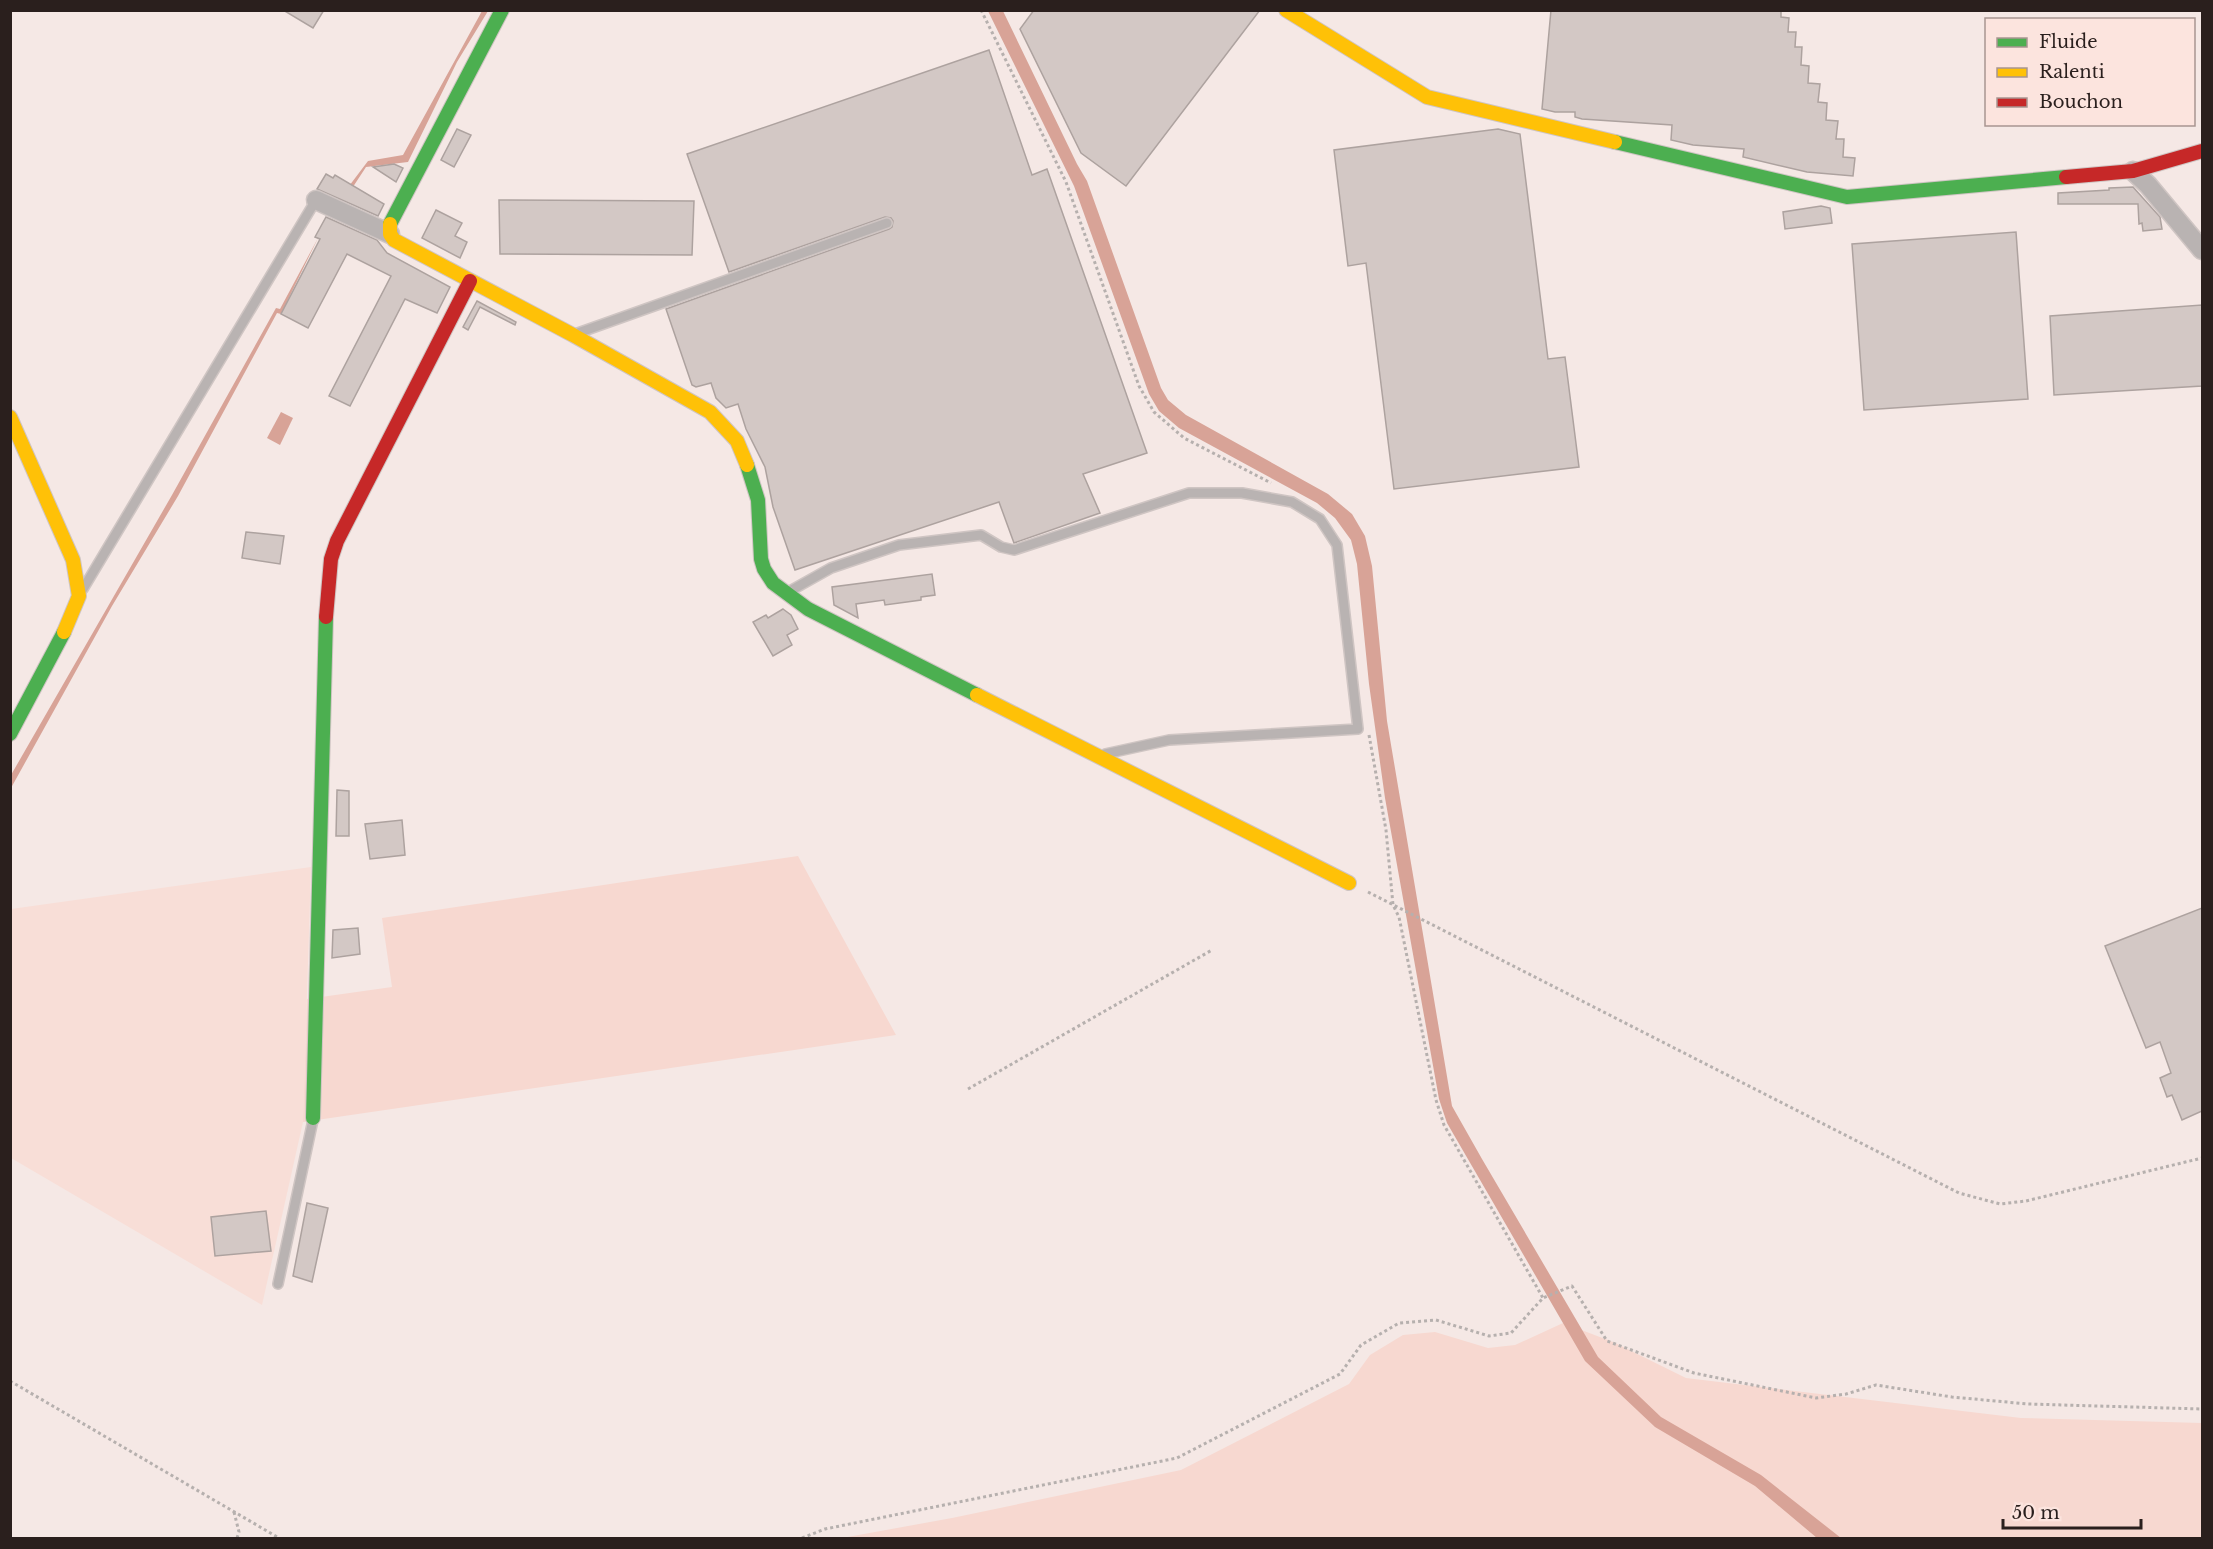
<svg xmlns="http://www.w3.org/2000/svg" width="2213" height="1549" font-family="'Libre Baskerville',serif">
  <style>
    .built { fill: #f8ded7 }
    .green { fill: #f7d8d0 }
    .water { fill: #d8a397 }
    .building { fill: #d3c8c5; stroke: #ada29f; stroke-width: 1.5 }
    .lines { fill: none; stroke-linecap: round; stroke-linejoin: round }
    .lane-casing { stroke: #cfc5c3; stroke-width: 12 }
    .street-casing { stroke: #cfc5c3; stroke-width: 21 }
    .fast-casing { stroke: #cfc5c3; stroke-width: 16 }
    .slow-casing { stroke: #cfc5c3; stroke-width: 16 }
    .jam-casing { stroke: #cfc5c3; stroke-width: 16 }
    .path { stroke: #b6b0ae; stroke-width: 3; stroke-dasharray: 3 3; stroke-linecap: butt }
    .lane { stroke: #b9b3b2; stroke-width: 9 }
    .street { stroke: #b9b3b2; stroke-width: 18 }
    .fast { stroke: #4caf50; stroke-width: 14 }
    .slow { stroke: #ffc107; stroke-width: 14 }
    .jam { stroke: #c62828; stroke-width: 14 }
  </style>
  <rect width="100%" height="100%" fill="#f5e8e5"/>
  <polygon class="built" points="311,867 303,1122 262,1305 11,1158 11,909"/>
  <g class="green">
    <polygon points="798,856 896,1035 303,1122 307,999 392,987 382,918"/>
    <polygon points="1563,1323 1613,1342 1686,1378 2021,1418 2202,1423 2202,1538 842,1538 952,1518 1181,1470 1349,1384 1370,1355 1403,1335 1435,1332 1488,1348 1515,1345"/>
  </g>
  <g class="water">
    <polygon points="482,11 488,11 457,62 408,162 366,167 347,196 344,196 340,203 337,202 368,161 403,155"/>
    <polygon points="988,11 1003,11 1077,164 1087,181 1161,388 1168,400 1186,415 1328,494 1352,514 1365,536 1372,566 1387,721 1452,1106 1482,1159 1598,1357 1661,1417 1761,1475 1841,1538 1817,1538 1755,1486 1655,1427 1585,1361 1447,1123 1439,1099 1385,798 1369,684 1357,564 1351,540 1335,518 1317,503 1179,428 1159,411 1149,394 1074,186"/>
    <polygon points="318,238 281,314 277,313 178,496 112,606 11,788 11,775 172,495 276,308 280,309"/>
    <polygon points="281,412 293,418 280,445 267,438"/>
  </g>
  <g class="building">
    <polygon points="283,10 324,10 313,28"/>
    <polygon points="1034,10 1260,10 1126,186 1081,153 1020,29"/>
    <polygon points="1551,10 1781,10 1781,17 1789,18 1788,32 1796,32 1795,47 1802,47 1801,65 1809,66 1808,83 1820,84 1818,102 1827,103 1826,120 1838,121 1836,139 1844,139 1843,157 1855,158 1853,176 1807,172 1743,157 1744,149 1693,145 1671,140 1672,125 1582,119 1575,117 1575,112 1555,112 1542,109"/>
    <polygon points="989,50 1032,175 1047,169 1147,453 1083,474 1100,513 1014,543 999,502 795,570 773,507 765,467 746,429 738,404 726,408 716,398 711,383 696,387 692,385 666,309 889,229 892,227 893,221 891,218 885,217 729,272 687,154"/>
    <polygon points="457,129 471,135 454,167 441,160"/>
    <polygon points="1498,129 1520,134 1548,359 1565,357 1579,467 1394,489 1366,263 1348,266 1334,150"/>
    <polygon points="394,164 403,168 396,182 373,167"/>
    <polygon points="326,174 333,178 335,175 384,204 378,216 317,189"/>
    <polygon points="2133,187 2160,217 2162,229 2143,231 2142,223 2139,224 2138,204 2058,204 2058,193 2109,190 2109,188"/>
    <polygon points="499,200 694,201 692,255 500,254"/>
    <polygon points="1821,206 1830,208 1832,223 1785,229 1783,212"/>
    <polygon points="436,210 462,223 455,236 467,242 460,258 422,238"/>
    <polygon points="326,217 377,240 387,253 450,287 437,313 405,299 350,406 329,396 391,276 347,254 308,328 281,314 320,239 315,237"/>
    <polygon points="2016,232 2028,399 1864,410 1852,244"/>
    <polygon points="477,301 516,322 515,325 480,307 468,330 463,327"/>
    <polygon points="2202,305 2202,386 2054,395 2050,316"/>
    <polygon points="246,532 284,536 280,564 242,558"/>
    <polygon points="932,574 935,595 921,597 921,600 885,605 884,600 856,604 858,618 834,605 832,587"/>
    <polygon points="783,609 791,615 798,629 787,635 792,645 773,656 753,622 766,615 768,618"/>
    <polygon points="337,790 349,791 349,836 336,836"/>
    <polygon points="402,820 405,855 370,859 365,824"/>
    <polygon points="2202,908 2202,1111 2182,1120 2172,1095 2167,1097 2160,1078 2171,1073 2160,1042 2146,1048 2105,946"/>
    <polygon points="358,928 360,954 332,958 333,930"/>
    <polygon points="307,1203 328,1208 312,1282 293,1276"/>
    <polygon points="266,1211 271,1251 215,1256 211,1217"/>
  </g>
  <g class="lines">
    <g class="lane-casing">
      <g id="lane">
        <polyline points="578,333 887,223"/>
        <polyline points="83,589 316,200"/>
        <polyline points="790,591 831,568 899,545 981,535 1001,547 1014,550 1189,493 1242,493 1292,502 1320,519 1337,545 1358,729 1169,740 1105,754"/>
        <polyline points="278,1284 313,1120"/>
      </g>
    </g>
    <g class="street-casing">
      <g id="street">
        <polyline points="2133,171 2148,185 2202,250"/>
        <polyline points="316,200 390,234"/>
      </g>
    </g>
    <g class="fast-casing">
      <g id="fast">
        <polyline points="1615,142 1847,197 2066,177"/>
        <polyline points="390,224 502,10"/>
        <polyline points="747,465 758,500 761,559 764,569 773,583 808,609 977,695"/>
        <polyline points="10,734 64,632"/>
        <polyline points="313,1118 326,617"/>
      </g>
    </g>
    <g class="slow-casing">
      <g id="slow">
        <polyline points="1286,10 1427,97 1615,142"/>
        <polyline points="390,224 390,234 394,240 573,335 710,412 737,441 747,465"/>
        <polyline points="10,417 73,560 79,596 64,632"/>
        <polyline points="977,695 1349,883"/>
      </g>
    </g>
    <g class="jam-casing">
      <g id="jam">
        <polyline points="2066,177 2133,171 2202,151"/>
        <polyline points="326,617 331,559 337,541 470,281"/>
      </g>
    </g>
    <g class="path">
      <polyline points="981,10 1066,182 1139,386 1154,412 1184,438 1271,483"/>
      <polyline points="1369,735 1386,830 1393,905 1399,917 1436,1100 1444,1125 1543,1298"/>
      <polyline points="1368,892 1959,1193 2000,1204 2026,1201 2202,1158"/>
      <polyline points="968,1089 1212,950"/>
      <polyline points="10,1381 279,1538"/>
      <polyline points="234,1512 239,1532 237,1538"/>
      <polyline points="802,1538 825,1529 1177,1458 1340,1374 1361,1345 1399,1323 1436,1320 1489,1336 1511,1333 1543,1298 1572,1286 1607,1341 1694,1373 1816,1398 1846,1394 1876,1385 1952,1397 2028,1404 2202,1409"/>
    </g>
    <use href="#lane" class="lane"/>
    <use href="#street" class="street"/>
    <use href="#fast" class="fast"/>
    <use href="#slow" class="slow"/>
    <use href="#jam" class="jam"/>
  </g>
  <rect width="2213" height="1549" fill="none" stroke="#2a1f1d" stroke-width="24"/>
  <rect x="1985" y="18" width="210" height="108" fill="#fce4de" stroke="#a89591" stroke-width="1.5"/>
  <rect x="1997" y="38" width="30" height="9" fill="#4caf50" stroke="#a89591" stroke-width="1.5"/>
  <text x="2039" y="48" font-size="18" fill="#2a1f1d">Fluide</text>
  <rect x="1997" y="68" width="30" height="9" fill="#ffc107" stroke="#a89591" stroke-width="1.5"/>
  <text x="2039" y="78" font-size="18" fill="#2a1f1d">Ralenti</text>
  <rect x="1997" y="98" width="30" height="9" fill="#c62828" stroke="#a89591" stroke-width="1.5"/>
  <text x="2039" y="108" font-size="18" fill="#2a1f1d">Bouchon</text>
  <path d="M2003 1519v9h138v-9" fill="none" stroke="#2a1f1d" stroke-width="3"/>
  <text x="2012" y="1519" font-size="18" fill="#2a1f1d" stroke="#fce4de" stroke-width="4.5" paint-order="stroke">50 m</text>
</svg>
